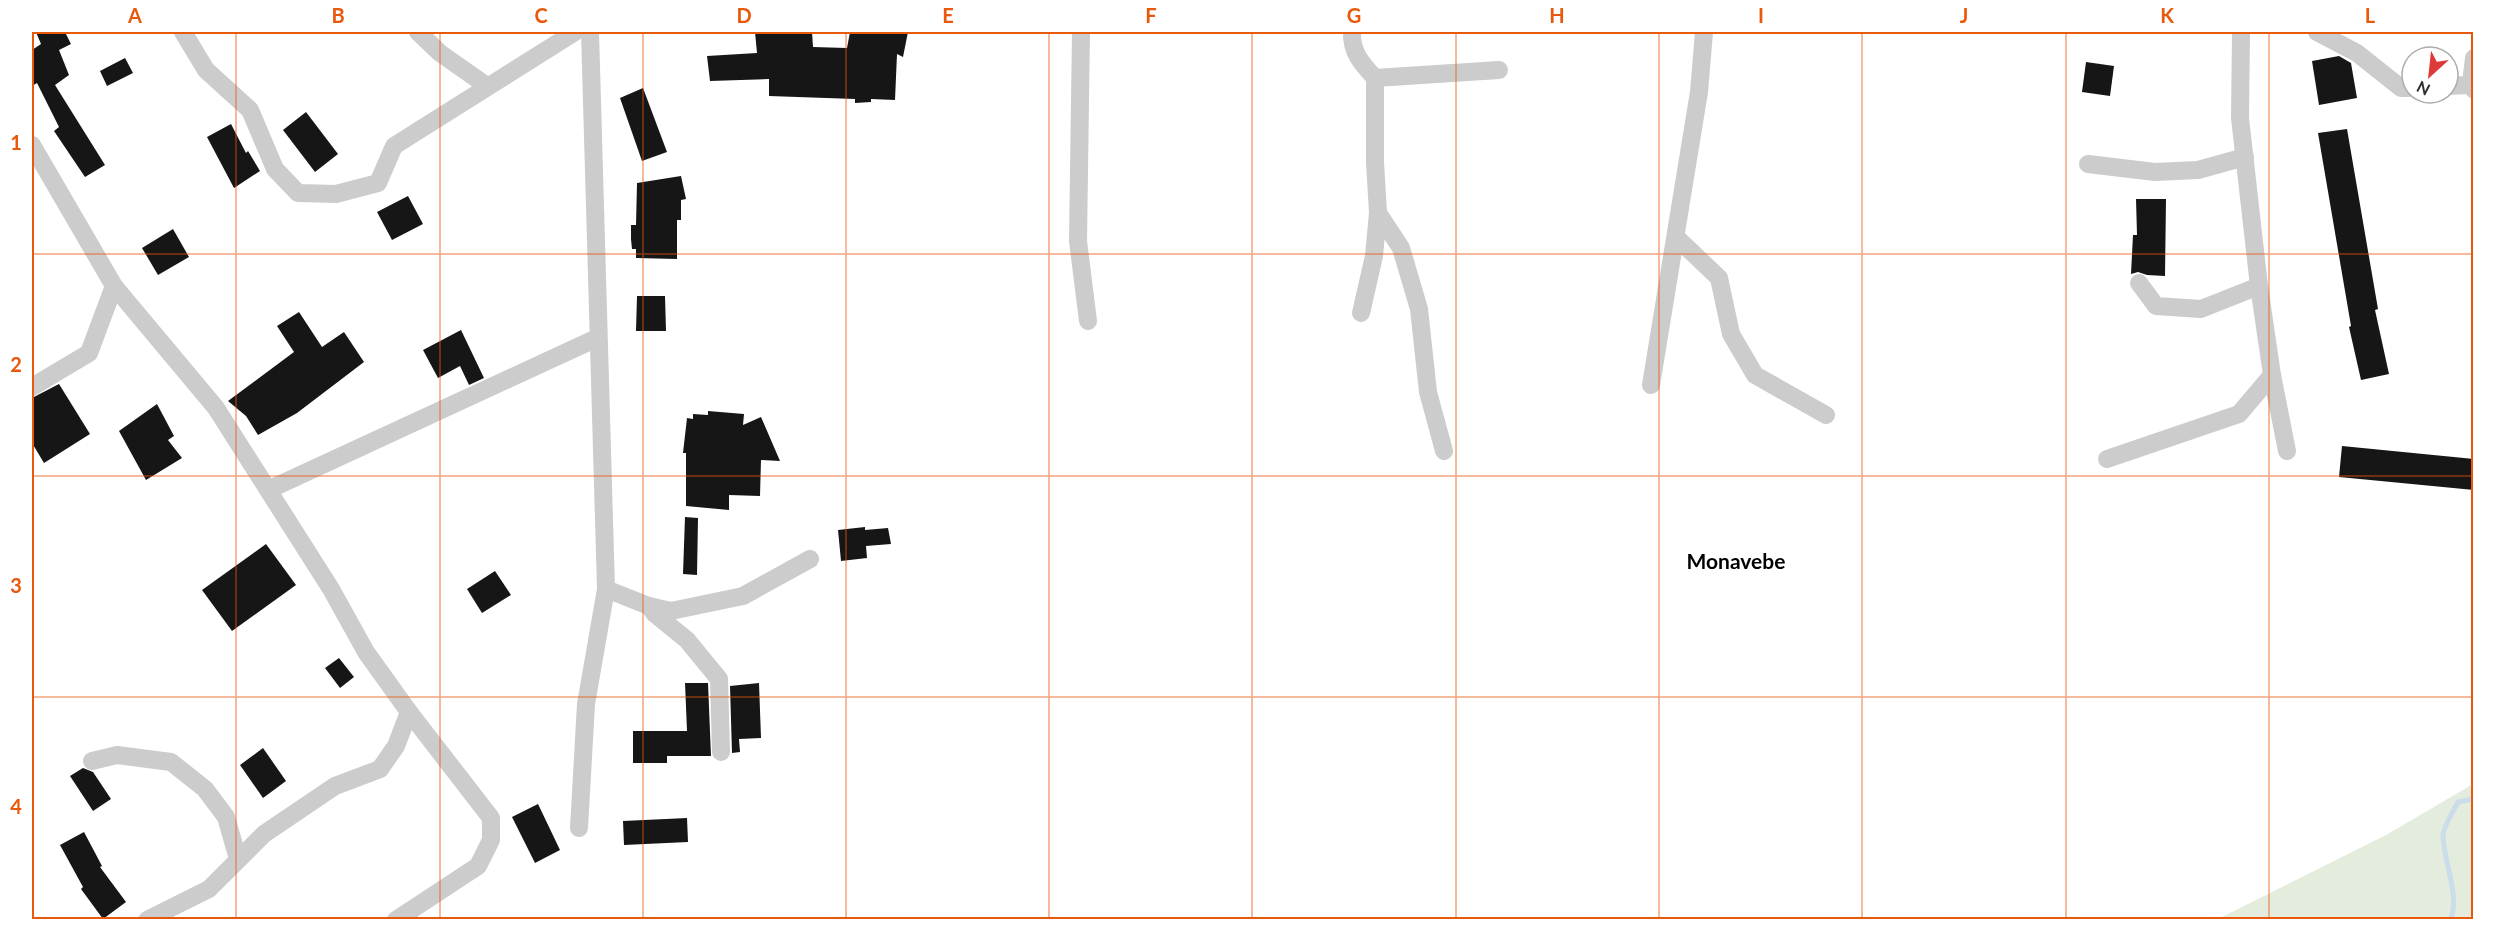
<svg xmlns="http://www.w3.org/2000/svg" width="2505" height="951" font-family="Lato,sans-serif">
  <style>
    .green { fill: #e4ecde }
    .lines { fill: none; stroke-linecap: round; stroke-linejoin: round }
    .stream { stroke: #cbdcea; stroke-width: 5 }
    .building { fill: #161616 }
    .minor { stroke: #ccc; stroke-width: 18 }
    .grid { fill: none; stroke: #e8590c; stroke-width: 1.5; stroke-opacity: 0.55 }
    .labels { text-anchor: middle; stroke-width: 6; stroke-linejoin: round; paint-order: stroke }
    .quarter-label { font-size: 21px; font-weight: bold; fill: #000; stroke: #fff }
    .neatline { fill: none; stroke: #e8590c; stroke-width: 2 }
    .grid-label { font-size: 20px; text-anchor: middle; font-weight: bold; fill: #e8590c }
  </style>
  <rect width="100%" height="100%" fill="#fff"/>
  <polygon class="green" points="2473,784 2473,919 2218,919 2386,835"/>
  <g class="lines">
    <path class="stream" d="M 2450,920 C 2461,898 2443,859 2443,836 C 2443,826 2454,811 2458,802 L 2474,799"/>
  </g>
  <g class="building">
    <polygon points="36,32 65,32 71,44 59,50 69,75 55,85 105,165 85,177 54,131 59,127 37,83 32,86 32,50 41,44"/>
    <polygon points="755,32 812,32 813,47 847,48 850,32 908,32 903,57 897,54 895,100 871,99 871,102 855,103 855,99 769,96 769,79 710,81 707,56 757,53"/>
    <polygon points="2339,56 2351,63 2357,98 2319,105 2312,61"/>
    <polygon points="125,58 133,73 107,86 100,71"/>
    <polygon points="2086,62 2114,66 2110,96 2082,92"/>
    <polygon points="643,88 667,152 642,161 620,98"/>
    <polygon points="306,112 338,154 315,172 283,130"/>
    <polygon points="231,124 246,153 248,151 260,171 234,188 207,137"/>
    <polygon points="2347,129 2378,309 2375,310 2389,374 2361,380 2349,327 2351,326 2318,133"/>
    <polygon points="681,176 686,199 681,200 681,220 677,220 677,259 636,258 636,249 632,249 631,239 631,225 636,225 637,183"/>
    <polygon points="408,196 423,224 392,240 377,212"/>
    <polygon points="2136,199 2166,199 2165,276 2147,275 2138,272 2131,274 2133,235 2137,235"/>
    <polygon points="173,229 189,257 158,275 142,248"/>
    <polygon points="637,296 665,296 666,331 636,331"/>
    <polygon points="299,312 322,347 344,332 364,362 297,413 258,435 246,416 228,401 294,352 277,326"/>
    <polygon points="461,330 484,378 469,385 460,366 438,378 423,350"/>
    <polygon points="59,384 90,434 44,463 32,443 32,398"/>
    <polygon points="157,404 174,436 168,440 182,458 146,480 119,431"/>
    <polygon points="708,411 744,414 743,425 761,417 780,461 761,460 760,496 729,495 729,510 686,506 686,453 683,453 687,418 693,419 693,414 708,415"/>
    <polygon points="2342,446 2474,459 2474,490 2339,477"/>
    <polygon points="685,517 698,518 697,575 683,574"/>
    <polygon points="865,527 865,530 888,528 891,544 866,546 867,558 841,561 838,530"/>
    <polygon points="266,544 296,585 232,631 202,590"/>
    <polygon points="495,571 511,595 482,613 467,589"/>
    <polygon points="339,658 354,677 340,688 325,668"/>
    <polygon points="685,683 708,683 711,756 667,756 667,763 633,763 633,731 687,731"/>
    <polygon points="759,683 761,738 739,739 740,752 732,753 730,686"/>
    <polygon points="263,748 286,781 263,798 240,765"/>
    <polygon points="83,768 93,772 111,799 93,811 70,776"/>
    <polygon points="538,804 560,850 535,863 512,817"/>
    <polygon points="687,818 688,842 624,845 623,821"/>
    <polygon points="84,832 102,866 100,867 126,902 103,919 81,889 83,887 60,845"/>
  </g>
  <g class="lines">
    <g class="minor">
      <polyline points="183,32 206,70 250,110 275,169 298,193 336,194 378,183 394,146 575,32"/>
      <polyline points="418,32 440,53 487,86"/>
      <polyline points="1081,32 1078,241 1088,321"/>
      <path d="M 1352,32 C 1351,52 1362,64 1375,78 L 1499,70"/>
      <polyline points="2241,32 2240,118 2259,286 2272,375 2287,451"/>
      <polyline points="2317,32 2357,53 2401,88 2412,88"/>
      <polyline points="2474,58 2471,83 2474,90"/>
      <polyline points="1375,78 1375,162 1378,213"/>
      <polyline points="2448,86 2469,85 2471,83"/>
      <polyline points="32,145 114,286 216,408 331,589 366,652 409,712 396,746 380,769 335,786 264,834 209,889 147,920"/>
      <polyline points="2088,164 2155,172 2198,170 2245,157"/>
      <polyline points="1677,238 1719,278 1731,334 1755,375 1826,415"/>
      <polyline points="2139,283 2156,306 2201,309 2259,286"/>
      <polyline points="1361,313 1374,256 1378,213 1401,248 1419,309 1428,392 1444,451"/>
      <polyline points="1651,385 1699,92 1704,32"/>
      <polyline points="32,387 89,353 114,286"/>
      <polyline points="2107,459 2239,414 2272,375"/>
      <polyline points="268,490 597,338"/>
      <polyline points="606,589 649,606 671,611 743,596 810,559"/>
      <polyline points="649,606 655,614 687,640 719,679 721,752"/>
      <polyline points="92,761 117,755 171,762 205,789 226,817 238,859"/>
      <polyline points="579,828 586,704 606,589 590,32"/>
      <polyline points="396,920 478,866 491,840 491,818 409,712"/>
    </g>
  </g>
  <path class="grid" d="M 236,32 L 236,920M 440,32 L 440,920M 643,32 L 643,920M 846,32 L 846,920M 1049,32 L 1049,920M 1252,32 L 1252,920M 1456,32 L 1456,920M 1659,32 L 1659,920M 1862,32 L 1862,920M 2066,32 L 2066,920M 2269,32 L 2269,920M 32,254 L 2474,254M 32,476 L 2474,476M 32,697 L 2474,697"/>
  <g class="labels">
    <g class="quarter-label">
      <text x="1736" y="569">Monavebe</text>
    </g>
  </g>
  <rect width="2505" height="951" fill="none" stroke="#ffffff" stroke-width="66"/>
  <g transform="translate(2430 75) rotate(207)"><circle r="28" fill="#ffffff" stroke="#acacac" stroke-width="1.5"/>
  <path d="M0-4.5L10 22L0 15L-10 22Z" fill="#dd3b3a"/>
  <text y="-9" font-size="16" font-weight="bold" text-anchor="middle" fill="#2f2f2f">N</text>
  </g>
  <rect x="33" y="33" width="2439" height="885" class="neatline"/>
  <g class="grid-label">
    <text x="135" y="23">A</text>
    <text x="338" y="23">B</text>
    <text x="541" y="23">C</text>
    <text x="744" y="23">D</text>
    <text x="948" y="23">E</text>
    <text x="1151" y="23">F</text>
    <text x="1354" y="23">G</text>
    <text x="1557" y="23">H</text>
    <text x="1761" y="23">I</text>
    <text x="1964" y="23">J</text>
    <text x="2167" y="23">K</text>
    <text x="2370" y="23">L</text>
    <text x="16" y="150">1</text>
    <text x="16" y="372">2</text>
    <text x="16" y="593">3</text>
    <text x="16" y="814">4</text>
  </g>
</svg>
